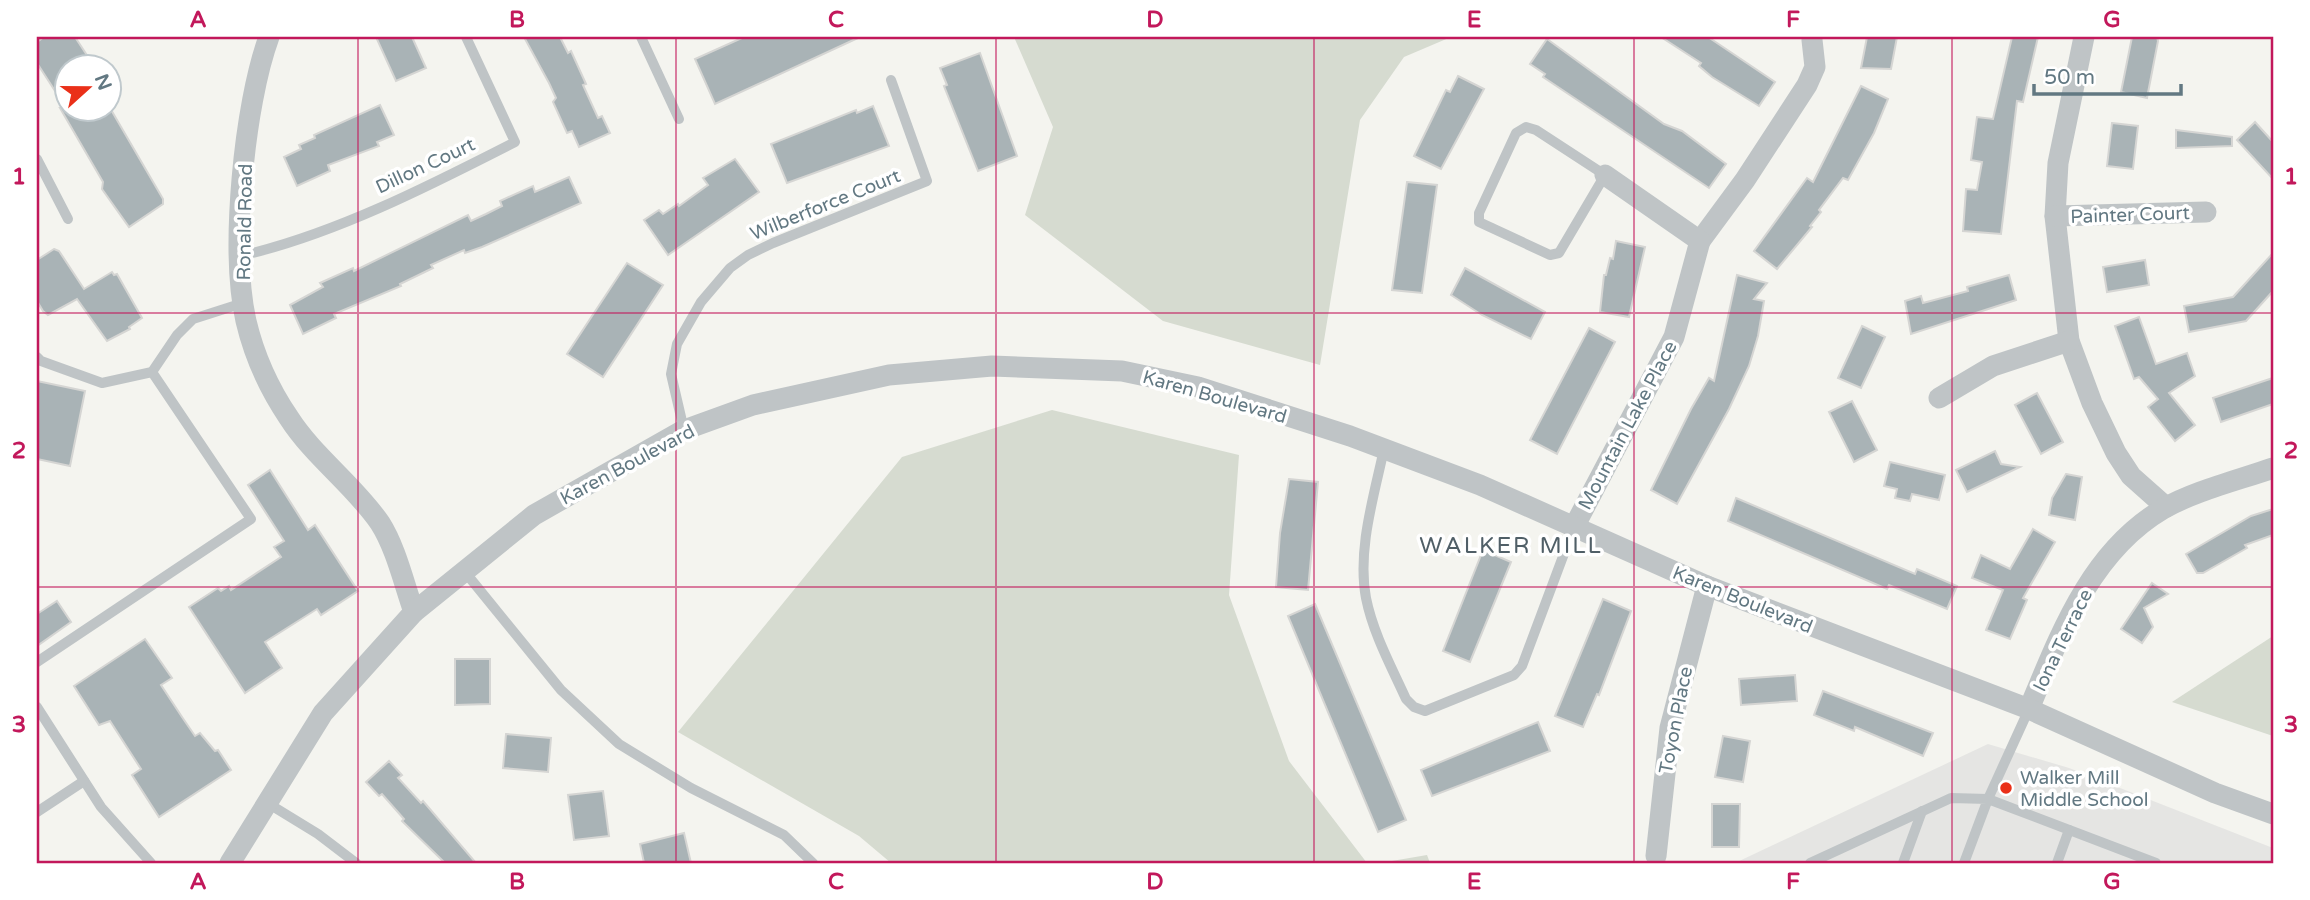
<svg xmlns="http://www.w3.org/2000/svg" width="2310" height="900" font-family="'Varela Round',sans-serif">
  <style>
    .built { fill: #e5e5e3 }
    .green { fill: #d6dbd0 }
    .building { fill: #a9b3b6; stroke: #d5d5d3; stroke-width: 2 }
    .lines { fill: none; stroke-linecap: round; stroke-linejoin: round }
    .lane { stroke: #bfc4c6; stroke-width: 10 }
    .street { stroke: #bfc4c6; stroke-width: 21 }
    .grid { fill: none; stroke: #c2185b; stroke-width: 2; stroke-opacity: 0.55 }
    .poi-dot { fill: #ea3019; stroke: #fff; stroke-width: 2.5 }
    .labels { text-anchor: middle; stroke-width: 7; stroke-linejoin: round; paint-order: stroke }
    .street-label { font-size: 19px; fill: #627882; stroke: #fff }
    .poi-label { font-size: 19px; fill: #627882; stroke: #fff; text-anchor: start }
    .quarter-label { font-size: 23px; letter-spacing: 2px; fill: #505f67; stroke: #fff }
    .neatline { fill: none; stroke: #c2185b; stroke-width: 2.5 }
    .grid-label { font-size: 23px; text-anchor: middle; font-weight: bold; fill: #c2185b }
  </style>
  <rect width="100%" height="100%" fill="#f4f4ef"/>
  <polygon class="built" points="1988,744 2069,768 2273,848 2273,863 1735,863"/>
  <g class="green">
    <polygon points="1014,37 1451,37 1404,57 1360,120 1320,365 1163,321 1025,215 1053,127"/>
    <polygon points="1052,410 1239,455 1229,595 1289,761 1367,863 891,863 859,836 678,732 902,457"/>
    <polygon points="2273,636 2273,736 2172,702"/>
    <polygon points="1427,855 1430,863 1380,863"/>
  </g>
  <g class="building">
    <polygon points="44,37 75,37 94,66 66,66 66,108 110,108 163,199 163,204 129,227 102,189 103,182 60,108 66,108 37,63 37,42"/>
    <polygon points="376,37 412,37 426,68 396,81"/>
    <polygon points="524,37 560,37 568,53 571,51 586,84 583,85 598,118 602,116 610,133 579,147 572,131 567,133 553,102 556,98 549,83"/>
    <polygon points="744,37 860,37 715,104 695,59"/>
    <polygon points="1661,37 1708,37 1775,82 1759,106 1712,77 1699,66 1701,63"/>
    <polygon points="1867,37 1897,37 1891,69 1861,68"/>
    <polygon points="2012,37 2038,37 2023,102 2017,101 2001,234 1963,231 1966,189 1977,190 1982,162 1971,160 1977,117 1993,119"/>
    <polygon points="2132,37 2157,37 2158,41 2147,98 2121,92"/>
    <polygon points="1547,39 1664,124 1682,131 1726,164 1709,188 1543,77 1545,74 1530,64"/>
    <polygon points="980,53 1017,156 978,171 944,86 947,85 940,68"/>
    <polygon points="1458,76 1484,89 1441,169 1414,156 1446,90 1450,92"/>
    <polygon points="1861,86 1888,99 1874,133 1848,180 1843,178 1819,210 1821,212 1810,226 1812,227 1777,269 1754,251 1807,178 1813,182"/>
    <polygon points="380,105 394,135 377,142 379,146 328,165 330,171 297,186 284,157 301,149 299,145 315,138 314,135"/>
    <polygon points="873,106 889,146 787,183 771,144 856,110 857,113"/>
    <polygon points="2255,122 2273,142 2273,179 2237,140"/>
    <polygon points="2112,123 2138,126 2133,169 2107,166"/>
    <polygon points="2176,130 2232,137 2232,146 2176,148"/>
    <polygon points="735,159 759,192 668,255 644,220 659,210 663,214 678,204 679,206 708,185 703,178"/>
    <polygon points="569,177 581,203 482,247 465,253 464,250 431,265 433,268 400,284 401,286 334,314 336,318 303,334 290,305 323,287 320,283 353,268 354,271 468,215 471,221 486,214 502,206 500,201 533,186 535,192"/>
    <polygon points="1407,182 1437,185 1422,293 1392,290"/>
    <polygon points="1616,241 1645,247 1629,317 1600,312 1604,275 1606,275 1610,258 1613,259"/>
    <polygon points="54,249 59,251 84,289 112,272 114,275 117,274 142,318 129,327 130,329 107,341 77,299 48,315 43,311 37,301 37,260"/>
    <polygon points="2273,253 2273,291 2246,321 2189,332 2184,306 2233,297"/>
    <polygon points="2145,260 2149,285 2107,292 2103,267"/>
    <polygon points="627,263 663,285 603,377 567,354"/>
    <polygon points="1465,268 1545,312 1531,339 1482,315 1451,295"/>
    <polygon points="1737,275 1767,283 1754,299 1764,301 1758,336 1749,366 1729,409 1677,504 1651,490 1691,409 1709,378 1714,381"/>
    <polygon points="2009,275 2016,300 1911,334 1905,301 1921,296 1923,303 1968,291 1967,287"/>
    <polygon points="2139,317 2156,364 2187,353 2195,376 2169,393 2195,425 2175,441 2148,407 2158,399 2139,377 2134,379 2115,326"/>
    <polygon points="1862,326 1885,337 1861,388 1838,378"/>
    <polygon points="1589,328 1615,342 1557,454 1530,440"/>
    <polygon points="2273,378 2273,404 2221,422 2213,398"/>
    <polygon points="37,381 85,391 70,466 37,459"/>
    <polygon points="2037,393 2063,442 2041,454 2015,405"/>
    <polygon points="1852,401 1877,450 1854,462 1829,412"/>
    <polygon points="1995,451 2001,464 2020,467 1967,492 1956,470"/>
    <polygon points="1890,462 1945,475 1939,500 1912,494 1910,501 1895,498 1897,489 1884,486"/>
    <polygon points="270,470 308,530 315,525 358,591 321,615 317,609 265,642 282,668 245,693 189,607 218,588 221,591 229,586 231,590 281,557 274,547 284,541 248,485"/>
    <polygon points="2066,474 2082,477 2075,520 2049,515 2052,498"/>
    <polygon points="1289,479 1318,482 1308,590 1276,587 1280,533"/>
    <polygon points="1736,498 1915,574 1917,569 1957,586 1947,609 1889,585 1887,589 1728,521"/>
    <polygon points="2273,509 2273,535 2245,545 2247,548 2203,573 2197,573 2186,554 2251,516"/>
    <polygon points="2033,529 2055,542 2023,598 2027,600 2010,639 1986,630 2003,590 1972,578 1981,555 2010,569"/>
    <polygon points="1483,550 1511,562 1470,662 1443,651"/>
    <polygon points="2152,583 2168,594 2144,608 2153,627 2142,643 2121,629"/>
    <polygon points="1603,599 1631,611 1599,695 1597,694 1583,727 1555,716"/>
    <polygon points="57,601 71,622 37,646 37,614"/>
    <polygon points="1315,604 1406,820 1378,832 1288,616"/>
    <polygon points="145,639 172,678 161,685 182,717 195,736 200,733 215,751 218,750 231,770 159,817 132,775 141,769 110,721 99,725 74,686"/>
    <polygon points="455,659 490,659 490,704 455,705"/>
    <polygon points="1795,675 1797,701 1741,705 1739,679"/>
    <polygon points="1823,691 1933,733 1923,756 1855,727 1854,731 1814,715"/>
    <polygon points="1538,722 1550,751 1432,796 1421,770"/>
    <polygon points="506,734 551,738 548,772 503,768"/>
    <polygon points="1723,736 1750,741 1743,782 1715,777"/>
    <polygon points="389,761 402,775 398,778 421,803 423,801 476,863 445,863 402,821 404,819 382,794 379,796 366,782"/>
    <polygon points="603,791 609,836 574,840 568,795"/>
    <polygon points="1712,804 1740,804 1739,847 1712,847"/>
    <polygon points="684,833 691,863 644,863 640,844"/>
  </g>
  <g class="lines">
    <g class="lane">
      <polyline points="641,37 679,119"/>
      <polygon points="1526,127 1536,130 1605,175 1559,253 1550,255 1479,222 1479,213 1516,133"/>
      <polyline points="37,159 68,219"/>
      <path d="M 240,256 C 333,235 429,186 515,142 L 466,37"/>
      <polyline points="37,357 41,361 102,383 152,372 177,335 193,319 243,303"/>
      <polyline points="684,430 671,374 677,344 701,302 730,268 748,255 773,243 927,181 891,80"/>
      <path d="M 1384,449 C 1374,496 1357,550 1366,598 C 1373,633 1391,666 1406,699 L 1414,707 L 1425,711 L 1514,675 L 1522,666 L 1574,527"/>
      <polyline points="465,572 561,690 619,744 691,788 784,835 813,863"/>
      <polyline points="37,662 251,519 152,372"/>
      <polyline points="37,707 101,807 151,863"/>
      <polyline points="2029,709 1988,799 2156,863"/>
      <polyline points="269,804 318,834 356,863"/>
      <polyline points="37,812 84,781"/>
      <polyline points="1810,863 1951,798 1988,799 1964,863"/>
      <polyline points="1903,863 1922,811"/>
      <polyline points="2057,863 2069,830"/>
    </g>
    <g class="street">
      <path d="M 269,37 C 244,105 230,250 246,321 C 254,355 270,390 289,418 C 314,457 354,485 380,523 C 396,548 404,584 414,612"/>
      <polyline points="2084,37 2058,163 2055,216 2069,341 2092,403 2116,453 2131,476 2166,507"/>
      <polyline points="2055,216 2206,212"/>
      <polyline points="1700,241 1745,180 1807,85 1815,67 1812,40"/>
      <polyline points="1939,398 1993,366 2069,341"/>
      <polyline points="1574,527 1674,337 1700,241 1605,175"/>
      <path d="M 2029,709 C 2060,635 2090,552 2163,509 C 2194,491 2239,480 2273,468"/>
      <polyline points="1656,856 1670,728 1707,586"/>
      <polyline points="230,863 323,713 414,612 534,515 684,430 753,405 889,375 992,366 1122,371 1198,387 1350,436 1480,485 1707,586 2029,709 2215,793 2273,814"/>
    </g>
  </g>
  <path class="grid" d="M 358,37 L 358,863M 676,37 L 676,863M 996,37 L 996,863M 1314,37 L 1314,863M 1634,37 L 1634,863M 1952,37 L 1952,863M 37,313 L 2273,313M 37,587 L 2273,587"/>
  <circle class="poi-dot" cx="2006" cy="788" r="7"/>
  <g class="labels">
    <g class="street-label">
      <text transform="translate(425 165) rotate(-25)" y="7">Dillon Court</text>
      <text transform="translate(825 204) rotate(-22)" y="7">Wilberforce Court</text>
      <text transform="translate(2130 214) rotate(-2)" y="7">Painter Court</text>
      <text transform="translate(244 222) rotate(-89)" y="7">Ronald Road</text>
      <text transform="translate(1215 396) rotate(16)" y="7">Karen Boulevard</text>
      <text transform="translate(1627 425) rotate(-62)" y="7">Mountain Lake Place</text>
      <text transform="translate(627 464) rotate(-28)" y="7">Karen Boulevard</text>
      <text transform="translate(1743 599) rotate(22)" y="7">Karen Boulevard</text>
      <text transform="translate(2062 640) rotate(-64)" y="7">Iona Terrace</text>
      <text transform="translate(1675 720) rotate(-79)" y="7">Toyon Place</text>
    </g>
    <g class="poi-label">
      <text x="2020" y="784">Walker Mill<tspan x="2020" dy="22">Middle School</tspan></text>
    </g>
    <g class="quarter-label">
      <text x="1511" y="553">WALKER MILL</text>
    </g>
  </g>
  <rect width="2310" height="900" fill="none" stroke="#ffffff" stroke-width="77"/>
  <g transform="translate(88 88) rotate(69)"><circle r="33" fill="#ffffff" stroke="#c0c9cd" stroke-width="2"/>
  <path d="M0-5L12 26L0 18L-12 26Z" fill="#ea3019"/>
  <text y="-10" font-size="19" font-weight="bold" text-anchor="middle" fill="#627882">N</text>
  </g>
  <path d="M2034 84v10h147v-10" fill="none" stroke="#627882" stroke-width="3.5"/>
  <text x="2044" y="84" font-size="21" fill="#627882" stroke="#ffffff" stroke-width="5" paint-order="stroke">50 m</text>
  <rect x="38" y="38" width="2234" height="824" class="neatline"/>
  <g class="grid-label">
    <text x="198" y="27">A</text>
    <text x="517" y="27">B</text>
    <text x="836" y="27">C</text>
    <text x="1155" y="27">D</text>
    <text x="1474" y="27">E</text>
    <text x="1793" y="27">F</text>
    <text x="2112" y="27">G</text>
    <text x="19" y="184">1</text>
    <text x="2291" y="184">1</text>
    <text x="19" y="458">2</text>
    <text x="2291" y="458">2</text>
    <text x="19" y="732">3</text>
    <text x="2291" y="732">3</text>
    <text x="198" y="889">A</text>
    <text x="517" y="889">B</text>
    <text x="836" y="889">C</text>
    <text x="1155" y="889">D</text>
    <text x="1474" y="889">E</text>
    <text x="1793" y="889">F</text>
    <text x="2112" y="889">G</text>
  </g>
</svg>
